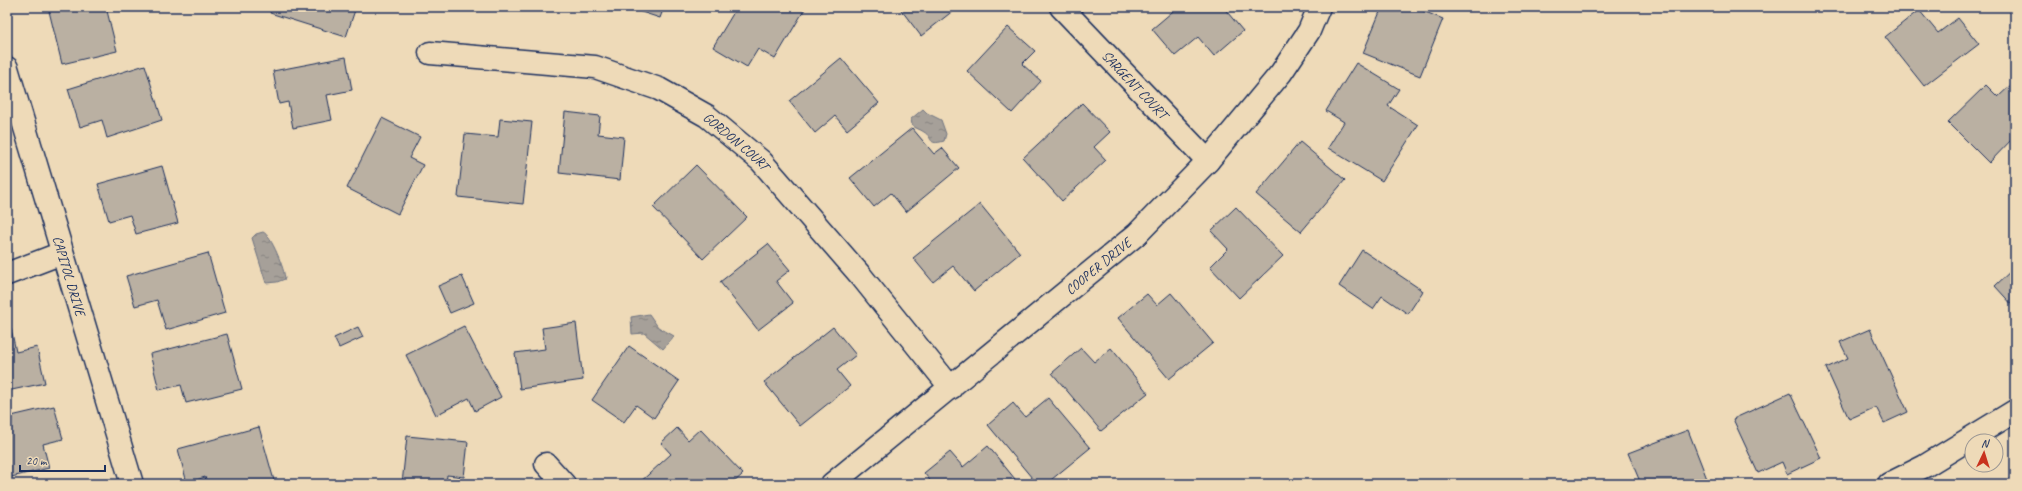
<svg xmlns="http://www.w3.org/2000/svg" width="2022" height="491" font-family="Caveat,sans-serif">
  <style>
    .water { fill: url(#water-ripples); stroke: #6e7381 }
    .building { fill: #bab0a2; stroke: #1b2f5e }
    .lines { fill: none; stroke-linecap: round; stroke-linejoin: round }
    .minor-casing { stroke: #1b2f5e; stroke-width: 25 }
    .minor { stroke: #eedab8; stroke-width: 22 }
    .labels { text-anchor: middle; stroke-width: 3; stroke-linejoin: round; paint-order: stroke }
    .street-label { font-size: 14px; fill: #1b2f5e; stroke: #eedab8 }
  </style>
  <defs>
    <pattern id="water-ripples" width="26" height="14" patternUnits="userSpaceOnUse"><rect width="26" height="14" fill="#a6a099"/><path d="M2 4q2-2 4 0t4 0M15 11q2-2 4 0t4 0" fill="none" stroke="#868380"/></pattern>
  </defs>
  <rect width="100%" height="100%" fill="#eedab8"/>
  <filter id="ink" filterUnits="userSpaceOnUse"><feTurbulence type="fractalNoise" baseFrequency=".025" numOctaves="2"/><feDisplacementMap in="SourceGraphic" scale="8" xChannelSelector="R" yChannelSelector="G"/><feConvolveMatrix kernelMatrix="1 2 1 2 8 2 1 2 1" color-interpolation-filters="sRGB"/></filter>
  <g filter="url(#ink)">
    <g class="water">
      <path d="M 923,109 L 927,113 L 941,120 L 946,134 L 944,141 C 927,146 934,138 924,132 C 920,129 916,129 912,125 L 911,119 Z"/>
      <path d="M 263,232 C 271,235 285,270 285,279 L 277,282 L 266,283 L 252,238 L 256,234 Z"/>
      <polygon points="649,314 658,327 674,336 663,349 644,333 632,334 631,317"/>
    </g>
    <g class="building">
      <polygon points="48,7 106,7 117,51 62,64"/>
      <polygon points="272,7 356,7 346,37 270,13"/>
      <polygon points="626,7 664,7 660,18"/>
      <polygon points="737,7 806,7 775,59 758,49 747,67 713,47"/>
      <polygon points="899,7 951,7 954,10 921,36"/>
      <polygon points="1178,7 1223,7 1243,31 1214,56 1198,37 1175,56 1152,29"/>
      <polygon points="1382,7 1413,7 1443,19 1420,76 1363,53"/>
      <polygon points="1919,10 1938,33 1958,18 1979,44 1924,86 1885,37"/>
      <polygon points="1008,27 1035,51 1022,64 1041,81 1012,113 967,71"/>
      <polygon points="346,57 352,90 327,95 332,120 293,128 288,102 279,104 273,71"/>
      <polygon points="841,58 879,103 847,130 835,116 815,133 789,101"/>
      <polygon points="1356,63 1399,89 1388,106 1418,125 1382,181 1328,148 1344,122 1326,111"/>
      <polygon points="145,65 162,120 107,138 102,120 80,127 68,89"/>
      <polygon points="2014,82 2015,136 1989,163 1948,122 1986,85 1998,97"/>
      <polygon points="1082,103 1110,132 1094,147 1106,160 1062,201 1023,158"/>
      <polygon points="565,112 600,116 598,134 624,137 620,180 559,173"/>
      <polygon points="382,118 420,137 409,158 423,165 398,214 347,188"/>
      <polygon points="500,119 532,122 523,204 458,197 465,134 498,137"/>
      <polygon points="912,128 934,154 942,148 959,168 906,212 891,193 874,207 850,178"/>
      <polygon points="1300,142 1345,180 1301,232 1256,194"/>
      <polygon points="696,165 747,217 703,259 653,207"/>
      <polygon points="162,166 178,223 136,234 130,215 109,221 98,184"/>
      <polygon points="980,204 1020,253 974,291 953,266 933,282 913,258"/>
      <polygon points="1236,207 1283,256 1239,298 1210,267 1228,249 1211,231"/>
      <polygon points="768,244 790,270 776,281 793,303 758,330 720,282"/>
      <polygon points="1362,250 1423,291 1408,314 1382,296 1373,309 1339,286"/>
      <polygon points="208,253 225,313 166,330 157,300 135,306 126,276"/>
      <polygon points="2015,267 2015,308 1995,286"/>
      <polygon points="462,276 474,303 450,313 438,286"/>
      <polygon points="1171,293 1213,343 1169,379 1118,318 1147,294 1157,305"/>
      <polygon points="576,323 583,380 520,389 515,353 545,349 542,328"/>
      <polygon points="464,326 501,397 475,411 469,398 436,415 406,355"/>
      <polygon points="358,327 363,337 339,348 334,338"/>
      <polygon points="833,327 856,355 837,370 850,386 800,426 764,382"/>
      <polygon points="11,328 16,352 37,347 45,383 7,391 7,329"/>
      <polygon points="1870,329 1908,412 1884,423 1876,407 1849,419 1826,368 1848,358 1840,342"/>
      <polygon points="227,334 242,389 186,403 181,385 159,390 150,354"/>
      <polygon points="629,346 679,381 654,418 636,405 624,422 592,400"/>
      <polygon points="1081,348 1094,362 1111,348 1148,393 1101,431 1052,373"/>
      <polygon points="1790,393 1821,458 1787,474 1782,462 1758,473 1733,419"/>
      <polygon points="1048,398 1090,448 1046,484 1037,484 988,425 1013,403 1025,417"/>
      <polygon points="54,406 63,439 43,444 49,468 7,478 7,417"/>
      <polygon points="259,427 275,484 207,484 205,477 187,483 178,449"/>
      <polygon points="677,428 688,440 700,429 743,474 732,484 638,484 671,454 661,443"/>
      <polygon points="1688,430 1709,484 1641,484 1628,453"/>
      <polygon points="407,436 468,442 464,477 447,475 446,484 402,484"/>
      <polygon points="988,446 1015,479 1008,484 933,484 924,473 950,452 963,467"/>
    </g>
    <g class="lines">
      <g class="minor-casing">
        <g id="minor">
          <path id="s1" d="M 1061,7 L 1208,161"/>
          <path id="s2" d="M 430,53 L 595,67 L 659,89 L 707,116 L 761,161 L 861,276 L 951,388"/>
          <path id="s3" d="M 7,68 L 132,484"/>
          <polyline points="7,274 62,253"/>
          <polyline points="546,464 564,484"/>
          <path id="s4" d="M 832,484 L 1137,234 L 1208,161 L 1281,73 L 1309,31 L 1319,7"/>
          <polyline points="1889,484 1925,466 2015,411"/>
        </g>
      </g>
      <use href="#minor" class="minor"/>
    </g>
  </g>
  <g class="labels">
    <g class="street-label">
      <text dy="5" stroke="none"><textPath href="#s1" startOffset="107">SARGENT COURT</textPath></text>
      <text dy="5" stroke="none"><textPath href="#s2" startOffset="327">GORDON COURT</textPath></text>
      <text dy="5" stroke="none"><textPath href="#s4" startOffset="344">COOPER DRIVE</textPath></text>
      <text dy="5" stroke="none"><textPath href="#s3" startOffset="217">CAPITOL DRIVE</textPath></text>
    </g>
  </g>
  <rect width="2022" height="491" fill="none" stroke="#eedab8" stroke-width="24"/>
  <rect x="12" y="12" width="1998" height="467" fill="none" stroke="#1b2f5e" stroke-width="1.5" filter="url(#ink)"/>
  <g transform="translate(1984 453) rotate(4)"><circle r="19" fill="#eedab8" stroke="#9a9694"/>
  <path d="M0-3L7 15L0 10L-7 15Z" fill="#c8321e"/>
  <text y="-6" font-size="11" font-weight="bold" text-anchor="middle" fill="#1b2f5e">N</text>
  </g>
  <path d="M20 465v6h85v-6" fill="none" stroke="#1b2f5e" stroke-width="2"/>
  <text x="26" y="465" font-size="12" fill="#1b2f5e" stroke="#eedab8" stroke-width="3" paint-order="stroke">20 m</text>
</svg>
